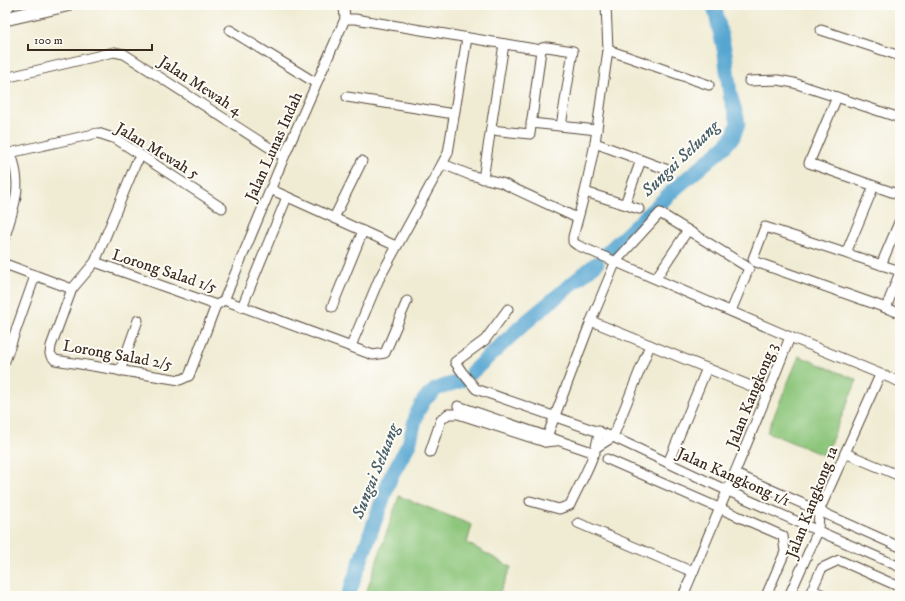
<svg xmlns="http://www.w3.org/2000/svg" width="905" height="601" font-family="'IM FELL DW Pica',serif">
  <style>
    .pitch { fill: #8bc579; stroke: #63784c }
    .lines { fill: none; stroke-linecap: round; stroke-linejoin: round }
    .river { stroke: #57a6d1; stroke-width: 15 }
    .minor-casing { stroke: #564739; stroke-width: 11 }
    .highway-casing { stroke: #564739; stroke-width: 15 }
    .minor { stroke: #fff; stroke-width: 9 }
    .highway { stroke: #fff; stroke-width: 13 }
    .labels { text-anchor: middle; stroke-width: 4; stroke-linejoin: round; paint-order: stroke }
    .street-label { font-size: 16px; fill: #3b2a1e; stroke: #fdfcf7 }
    .water-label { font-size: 17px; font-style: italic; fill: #465c66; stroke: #fdfcf7 }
  </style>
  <rect width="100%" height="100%" fill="#fdfcf7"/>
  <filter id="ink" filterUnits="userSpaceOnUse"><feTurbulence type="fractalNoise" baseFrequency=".025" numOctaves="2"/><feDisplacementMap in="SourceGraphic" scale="8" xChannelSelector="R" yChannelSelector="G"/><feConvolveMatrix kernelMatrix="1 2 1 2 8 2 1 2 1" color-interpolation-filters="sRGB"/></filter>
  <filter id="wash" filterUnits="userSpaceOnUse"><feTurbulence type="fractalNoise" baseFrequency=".012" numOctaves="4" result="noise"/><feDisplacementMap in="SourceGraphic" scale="16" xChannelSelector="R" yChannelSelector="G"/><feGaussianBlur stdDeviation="0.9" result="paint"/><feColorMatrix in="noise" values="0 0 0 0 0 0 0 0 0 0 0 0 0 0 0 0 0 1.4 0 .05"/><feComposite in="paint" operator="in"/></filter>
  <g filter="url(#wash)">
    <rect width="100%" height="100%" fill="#f0ecd4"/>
    <g class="pitch">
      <polygon points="799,356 857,380 825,456 767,432"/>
      <polygon points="399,496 472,525 467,543 511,567 498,596 365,596"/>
    </g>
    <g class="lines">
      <g class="river">
        <polyline points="609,251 676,188 724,147 733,137 738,123 737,118 730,95 725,53 714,5"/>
        <polyline points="472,372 525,323 597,263"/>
        <polyline points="348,596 391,476 409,444 417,413 424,400 436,389 460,381"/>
      </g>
    </g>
  </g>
  <g filter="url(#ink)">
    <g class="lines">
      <g class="minor-casing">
        <g id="minor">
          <polyline points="606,5 608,50 595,143 585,192 573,237 573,242 577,245 790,337 900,382"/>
          <polyline points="345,19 355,19 541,50"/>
          <polyline points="230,30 316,83"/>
          <polyline points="821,30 900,56"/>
          <polyline points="608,50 709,85"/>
          <polyline points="5,78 114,52 124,54 284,157"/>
          <polyline points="749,81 778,80 794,83 900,118"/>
          <polyline points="347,97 454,114"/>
          <polyline points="837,97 809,163 900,195"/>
          <polyline points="531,123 597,130"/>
          <polyline points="491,130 530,134 541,50 542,48 547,47 573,51 561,126"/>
          <polyline points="595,143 668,170"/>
          <polyline points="5,154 98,133 116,139 222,208"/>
          <polyline points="141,156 136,163 95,262 72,289 51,346 50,354 55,360 180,380 189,376 216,305"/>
          <polyline points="443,164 470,175 502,183 577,218"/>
          <polyline points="483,179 504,44"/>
          <polyline points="270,189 396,246"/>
          <polyline points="585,192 639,209"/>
          <polyline points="625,204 641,160"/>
          <polyline points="334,218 362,161"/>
          <path d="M 5,237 C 15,202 23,189 11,153"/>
          <polyline points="846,253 874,186"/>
          <polyline points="95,262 216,305 220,303"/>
          <polyline points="5,264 72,289"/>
          <polyline points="881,265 900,220"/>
          <polyline points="900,271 765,227 753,259 756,262 900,313"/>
          <polyline points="656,278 688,230"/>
          <polyline points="224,300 284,157 345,19 344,7 341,5"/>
          <polyline points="224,300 373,355 385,353 407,301"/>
          <polyline points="242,307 287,197"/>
          <polyline points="332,307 363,231"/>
          <polyline points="886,308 900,272"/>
          <polyline points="508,309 485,340 455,362 462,372 476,389 613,437 728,491 900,567"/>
          <polyline points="591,321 768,393"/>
          <polyline points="351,346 379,279 448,153 467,38"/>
          <polyline points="5,361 35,276"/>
          <polyline points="120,371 138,320"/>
          <polyline points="458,406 595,453"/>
          <polyline points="545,442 591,321 616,261 660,213 749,268 731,311"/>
          <polyline points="597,447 613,437 650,345"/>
          <polyline points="430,452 441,420 448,414 458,414 545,442 556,441"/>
          <polyline points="845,453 900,476"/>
          <polyline points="607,459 783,536 785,552 766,596"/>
          <polyline points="668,463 707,368"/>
          <polyline points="736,474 900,547"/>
          <path d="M 530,501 L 559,509 L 570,505 C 581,481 596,458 599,431"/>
          <polyline points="578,523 693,572"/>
          <polyline points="812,590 826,596"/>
          <path d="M 683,596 C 719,510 756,424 790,337"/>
          <polyline points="789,596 818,531 819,511 880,375"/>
          <polyline points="809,596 822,568 839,560 900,587"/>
        </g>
      </g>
      <g class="highway-casing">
        <g id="highway">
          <polyline points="5,5 8,5"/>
          <polyline points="5,19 66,5"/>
        </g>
      </g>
      <use href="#minor" class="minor"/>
      <use href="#highway" class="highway"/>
    </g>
  </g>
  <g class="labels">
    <g class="street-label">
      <text transform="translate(201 85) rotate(33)" y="6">Jalan Mewah 4</text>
      <text transform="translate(273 146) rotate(-66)" y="6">Jalan Lunas Indah</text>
      <text transform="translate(158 150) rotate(31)" y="6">Jalan Mewah 5</text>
      <text transform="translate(165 270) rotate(18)" y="6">Lorong Salad 1/5</text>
      <text transform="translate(118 354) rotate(10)" y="6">Lorong Salad 2/5</text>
      <text transform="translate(751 395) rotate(-68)" y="6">Jalan Kangkong 3</text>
      <text transform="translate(734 476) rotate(24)" y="6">Jalan Kangkong 1/1</text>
      <text transform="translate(811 502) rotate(-69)" y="6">Jalan Kangkong 1a</text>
    </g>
    <g class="water-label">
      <text transform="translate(680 158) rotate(-44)" y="6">Sungai Seluang</text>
      <text transform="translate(375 471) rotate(-68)" y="6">Sungai Seluang</text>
    </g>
  </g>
  <rect width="905" height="601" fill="none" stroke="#fdfcf7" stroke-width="20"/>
  <path d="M28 44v6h124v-6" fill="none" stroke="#3b2a1e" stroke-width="2"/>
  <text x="34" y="44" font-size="12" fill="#3b2a1e" stroke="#fdfcf7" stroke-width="3" paint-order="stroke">100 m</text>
</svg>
